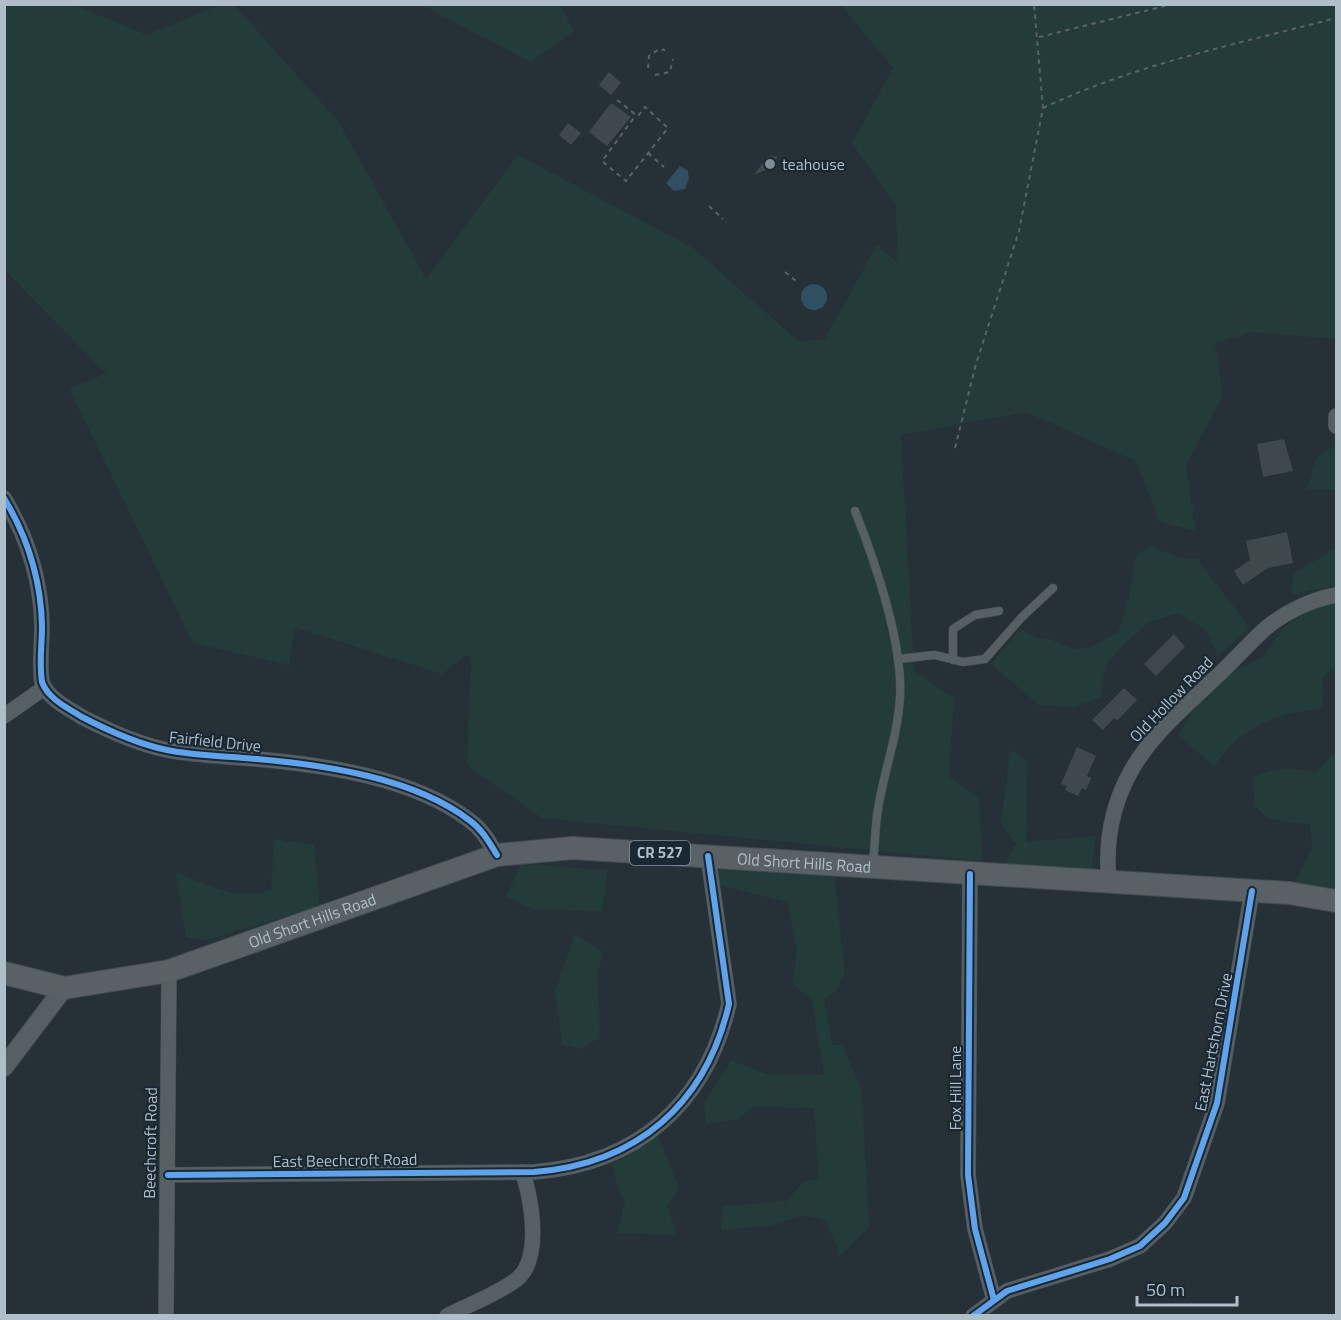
<svg xmlns="http://www.w3.org/2000/svg" width="1341" height="1320" font-family="'Titillium Web',sans-serif">
  <style>
    .green { fill: #233c3a }
    .water { fill: #314f62 }
    .building { fill: #3f484c }
    .lines { fill: none; stroke-linecap: round; stroke-linejoin: round }
    .service-casing { stroke: #454c51; stroke-width: 9 }
    .minor-casing { stroke: #454c51; stroke-width: 16 }
    .tertiary-casing { stroke: #454c51; stroke-width: 20 }
    .primary-casing { stroke: #434d53; stroke-width: 24 }
    .path { stroke: #5a6267; stroke-width: 2; stroke-dasharray: 4.5 4.5; stroke-linecap: butt }
    .service { stroke: #565f64; stroke-width: 8 }
    .minor { stroke: #565f64; stroke-width: 15 }
    .tertiary { stroke: #565f64; stroke-width: 18 }
    .primary { stroke: #596167; stroke-width: 22 }
    .cycleway-casing { stroke: #192832; stroke-width: 10 }
    .cycleway { stroke: #60a3ed; stroke-width: 6 }
    .poi-dot { fill: #7f8d96; stroke: #192832; stroke-width: 2 }
    .labels { text-anchor: middle; stroke-width: 4.5; stroke-linejoin: round; paint-order: stroke }
    .shield { fill: #192832; stroke: #82919c; stroke-width: 1.5 }
    .shield-label { font-size: 15px; font-weight: bold; fill: #afbec9 }
    .poi-label { font-size: 16px; fill: #afbec9; stroke: #192832; text-anchor: start }
    .street-label { font-size: 16px; fill: #afbec9; stroke: #192832 }
  </style>
  <rect width="100%" height="100%" fill="#263137"/>
  <g class="green">
    <polygon points="5,5 74,5 147,35 219,5 234,5 338,121 426,279 518,155 693,248 798,341 825,339 877,245 897,262 896,206 852,143 893,68 841,5 1336,5 1336,339 1252,332 1215,343 1223,395 1186,466 1196,531 1160,522 1136,461 1026,412 901,435 914,671 954,698 949,777 979,797 982,861 542,818 467,765 471,660 467,654 442,674 294,627 289,665 193,643 69,388 106,374 5,270"/>
    <polygon points="422,5 560,5 574,31 531,62"/>
    <polygon points="1334,446 1336,447 1336,490 1307,489 1316,459"/>
    <polygon points="1152,547 1180,558 1197,559 1250,628 1218,656 1206,630 1178,613 1149,622 1125,643 1105,666 1100,698 1074,707 1039,705 991,664 1021,629 1038,638 1052,640 1074,649 1091,647 1118,632 1127,606 1137,553"/>
    <polygon points="1336,548 1336,585 1291,595 1293,574"/>
    <path d="M 1336,600 L 1336,666 L 1322,678 L 1323,709 C 1276,712 1242,726 1214,766 L 1178,735 L 1199,703 L 1234,671 L 1263,657 L 1283,628 L 1320,603 Z"/>
    <polygon points="1010,750 1027,761 1026,842 1096,836 1091,872 1002,869 1016,844 1001,824"/>
    <path d="M 1336,752 L 1336,890 L 1294,884 L 1312,848 L 1310,825 L 1267,818 L 1255,806 L 1253,777 C 1275,767 1292,768 1316,772 Z"/>
    <path d="M 274,839 L 314,845 L 320,907 L 205,940 L 186,937 L 176,872 C 206,884 239,903 271,890 Z"/>
    <polygon points="715,862 834,874 845,972 836,992 824,999 832,1045 843,1045 862,1093 869,1227 841,1255 826,1221 803,1215 769,1226 721,1230 723,1206 787,1201 803,1182 819,1179 814,1108 755,1107 737,1119 706,1124 704,1103 731,1060 765,1074 824,1075 812,1000 793,984 797,949 787,902 719,885"/>
    <polygon points="521,864 608,870 602,911 532,909 506,896"/>
    <polygon points="575,934 603,952 597,975 600,1038 580,1049 562,1045 555,991"/>
    <polygon points="658,1136 679,1188 667,1206 677,1235 617,1233 625,1202 618,1188 612,1164"/>
  </g>
  <g class="water">
    <polygon points="680,166 688,171 689,179 685,189 674,191 666,183"/>
    <circle cx="814" cy="297" r="13"/>
  </g>
  <g class="building">
    <polygon points="609,72 621,83 611,95 599,85"/>
    <polygon points="611,103 631,117 607,146 589,132"/>
    <polygon points="568,123 581,133 571,145 559,135"/>
    <polygon points="777,156 774,166 754,175 767,157"/>
    <polygon points="1284,439 1293,471 1263,477 1257,444"/>
    <polygon points="1287,532 1293,563 1268,568 1243,585 1234,571 1250,560 1246,541"/>
    <polygon points="1174,634 1185,647 1156,676 1144,664"/>
    <polygon points="1124,688 1137,700 1117,721 1114,718 1103,730 1092,720"/>
    <polygon points="1077,747 1096,756 1087,776 1091,778 1086,790 1082,788 1078,796 1065,790 1067,786 1061,784"/>
  </g>
  <g class="lines">
    <g class="service-casing">
      <g id="service">
        <path d="M 855,511 C 875,561 903,643 900,697 C 898,735 884,771 878,809 C 875,826 875,845 873,863"/>
        <polyline points="898,659 935,655 963,662 985,659 1022,617 1053,588"/>
        <polyline points="953,660 953,629 975,615 999,611"/>
      </g>
    </g>
    <g class="minor-casing">
      <g id="minor">
        <polyline points="1336,416 1336,426"/>
        <path d="M 4,498 C 28,538 41,579 42,626 C 42,645 39,663 42,682 C 48,699 68,708 82,717 C 109,731 137,744 167,750 C 196,756 227,756 257,759 C 325,765 414,778 469,820 C 482,829 489,842 497,855"/>
        <polyline points="4,716 44,688"/>
        <polyline points="970,874 968,1175 975,1229 994,1300"/>
        <path d="M 1109,882 C 1105,843 1112,805 1131,771 C 1151,735 1184,708 1214,679 C 1232,663 1248,644 1266,628 C 1285,612 1313,599 1336,595"/>
        <path d="M 168,1175 L 534,1172 C 637,1164 706,1104 729,1004 L 708,856"/>
        <polyline points="166,1316 169,971"/>
        <path d="M 447,1316 C 468,1305 500,1293 517,1279 C 542,1259 532,1197 522,1172"/>
        <polyline points="973,1316 1007,1291 1110,1259 1140,1246 1165,1223 1184,1198 1217,1103 1252,891"/>
      </g>
    </g>
    <g class="tertiary-casing">
      <polyline id="tertiary" points="4,1067 64,988"/>
    </g>
    <g class="primary-casing">
      <g id="primary">
        <path id="s1" d="M 4,973 L 64,988 L 169,971 L 497,855 L 573,848 L 1289,893 L 1336,901"/>
      </g>
    </g>
    <g class="path">
      <polyline points="1039,37 1173,4"/>
      <polyline points="648,68 649,56 659,49 665,50"/>
      <polyline points="655,75 670,72 673,59"/>
      <polyline points="617,100 636,115 638,116 645,107 668,128 626,181 602,161 636,115"/>
      <path d="M 1043,108 C 1136,64 1238,44 1336,18"/>
      <polyline points="648,153 664,167"/>
      <polyline points="709,206 723,219"/>
      <polyline points="785,272 796,281"/>
      <polyline points="955,448 976,364 1019,231 1043,108 1034,4"/>
    </g>
    <use href="#service" class="service"/>
    <use href="#minor" class="minor"/>
    <use href="#tertiary" class="tertiary"/>
    <use href="#primary" class="primary"/>
    <g class="cycleway-casing">
      <g id="cycleway">
        <path d="M 4,498 C 28,538 41,579 42,626 C 42,645 39,663 42,682 C 48,699 68,708 82,717 C 109,731 137,744 167,750 C 196,756 227,756 257,759 C 325,765 414,778 469,820 C 482,829 489,842 497,855"/>
        <polyline points="970,874 968,1175 975,1229 994,1300"/>
        <path d="M 168,1175 L 534,1172 C 637,1164 706,1104 729,1004 L 708,856"/>
        <polyline points="973,1316 1007,1291 1110,1259 1140,1246 1165,1223 1184,1198 1217,1103 1252,891"/>
      </g>
    </g>
    <use href="#cycleway" class="cycleway"/>
  </g>
  <circle class="poi-dot" cx="770" cy="164" r="6"/>
  <g class="labels">
    <rect class="shield" x="630" y="841" width="60" height="24" rx="4.5"/>
    <g class="shield-label">
      <text x="660" y="858">CR 527</text>
    </g>
    <g class="poi-label">
      <text x="782" y="170">teahouse</text>
    </g>
    <g class="street-label">
      <text transform="translate(1171 699) rotate(-46)" y="6">Old Hollow Road</text>
      <text transform="translate(215 741) rotate(6)" y="6">Fairfield Drive</text>
      <text dy="6" stroke="none"><textPath href="#s1" startOffset="824">Old Short Hills Road</textPath></text>
      <text dy="6" stroke="none"><textPath href="#s1" startOffset="320">Old Short Hills Road</textPath></text>
      <text transform="translate(1213 1042) rotate(-79)" y="6">East Hartshorn Drive</text>
      <text transform="translate(955 1088) rotate(-90)" y="6">Fox Hill Lane</text>
      <text transform="translate(150 1143) rotate(-89)" y="6">Beechcroft Road</text>
      <text transform="translate(345 1160) rotate(-1)" y="6">East Beechcroft Road</text>
    </g>
  </g>
  <rect width="1341" height="1320" fill="none" stroke="#afbec9" stroke-width="12"/>
  <path d="M1137 1296v9h100v-9" fill="none" stroke="#afbec9" stroke-width="3"/>
  <text x="1146" y="1296" font-size="18" fill="#afbec9" stroke="#192832" stroke-width="4.5" paint-order="stroke">50 m</text>
</svg>
